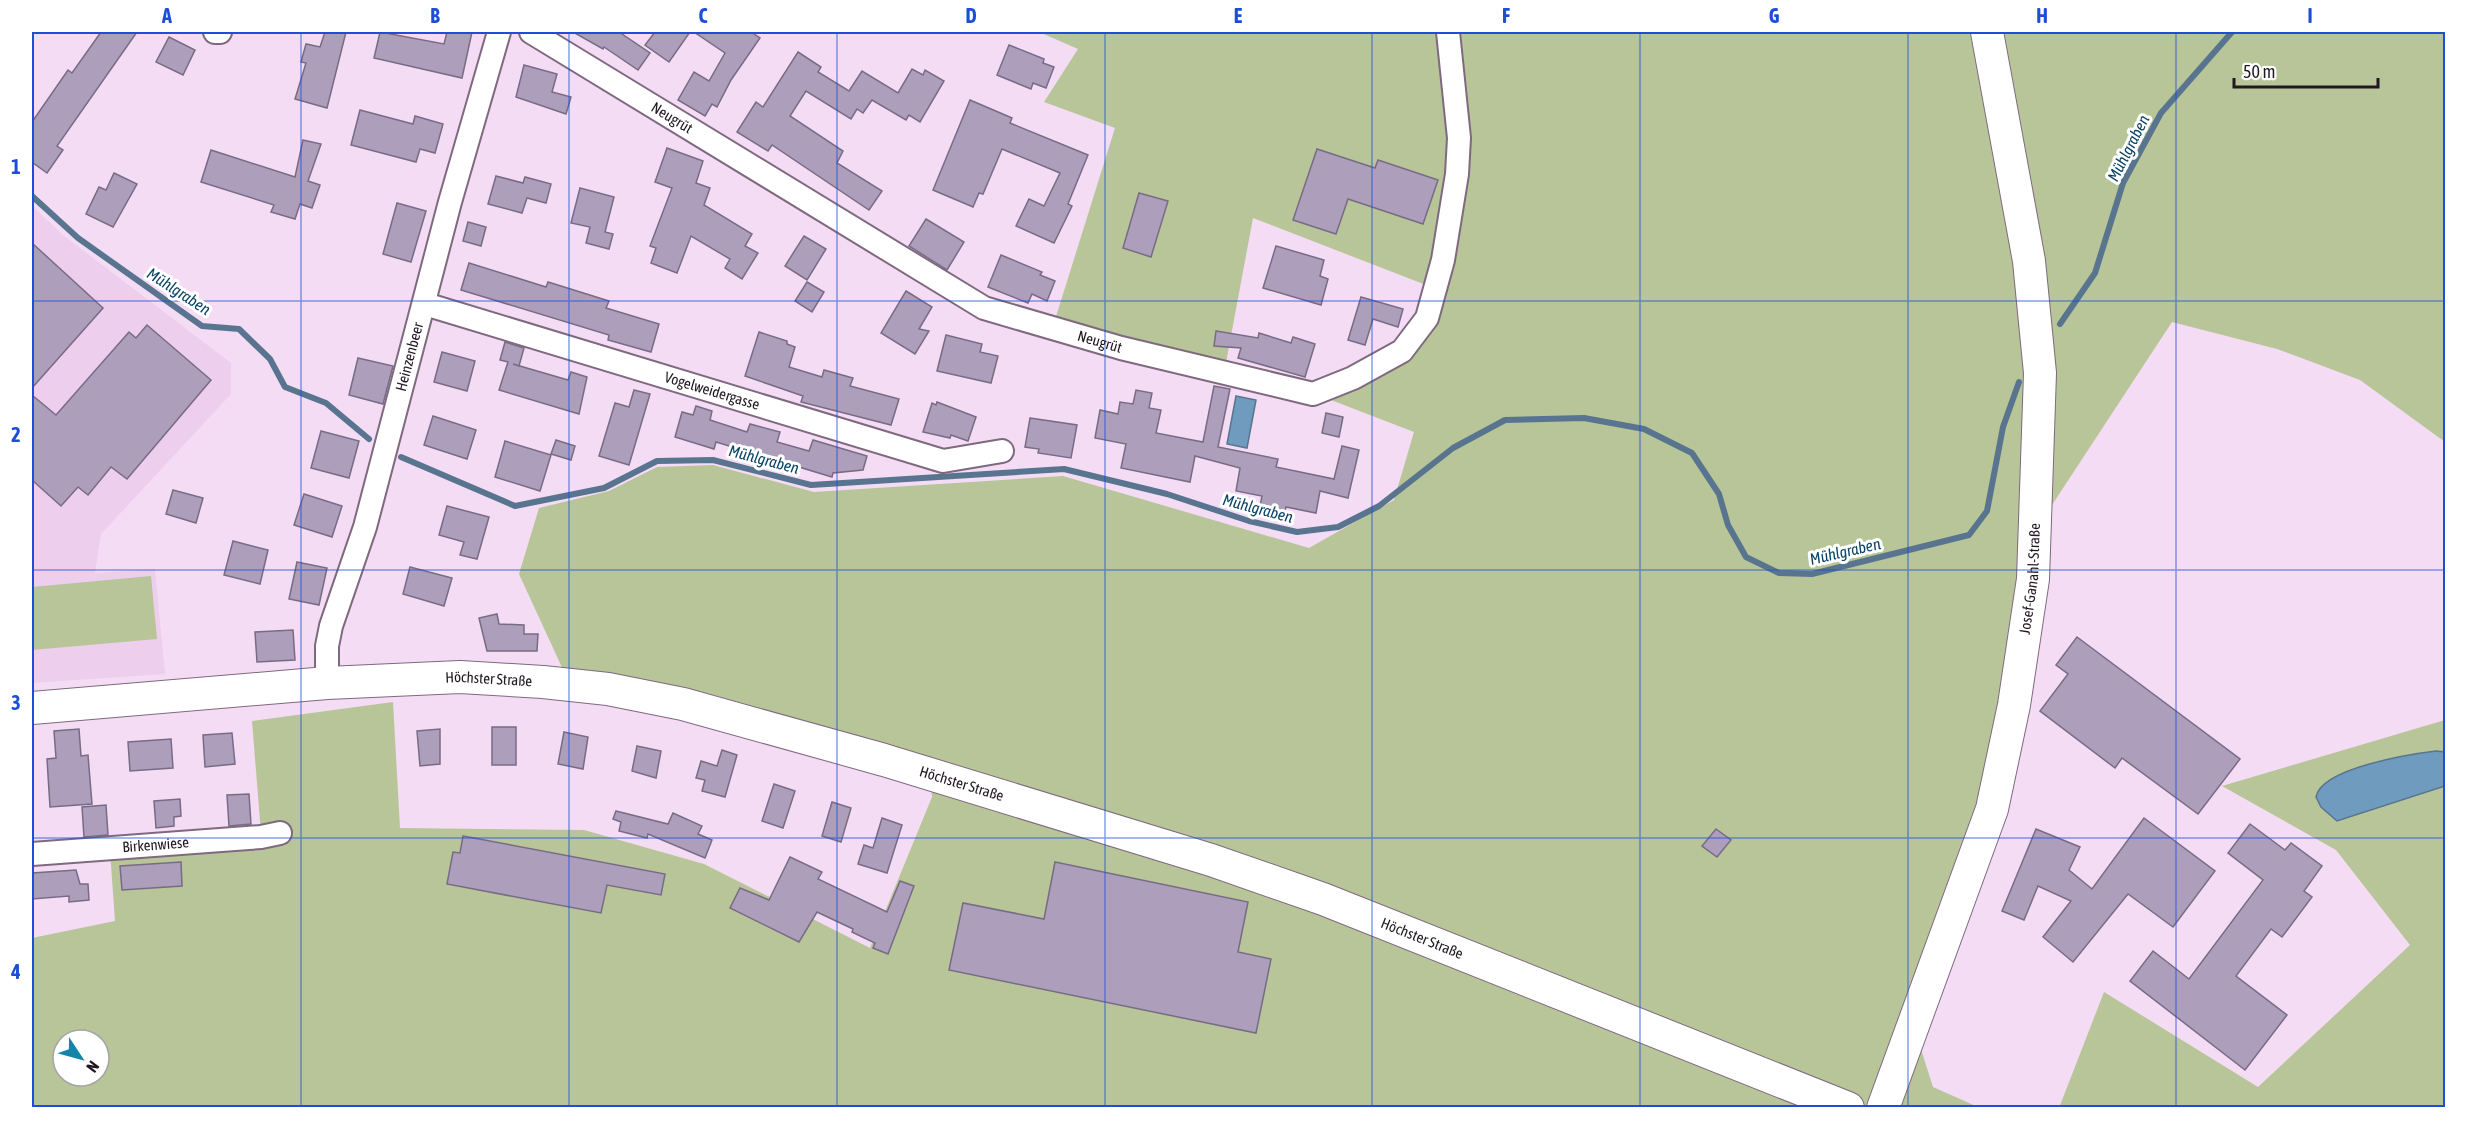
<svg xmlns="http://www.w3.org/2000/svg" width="2477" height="1139" font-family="'Asap Condensed',sans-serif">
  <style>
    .built { fill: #edceed }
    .green { fill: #b7c598; fill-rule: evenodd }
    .water { fill: #6f9cbe; stroke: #58748f; stroke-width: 1.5 }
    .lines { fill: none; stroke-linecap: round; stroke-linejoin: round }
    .stream { stroke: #58748f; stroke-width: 6 }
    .building { fill: #ad9fbb; stroke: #786b85; stroke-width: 1.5 }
    .street-casing { stroke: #7f697f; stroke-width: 26 }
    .secondary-casing { stroke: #7f697f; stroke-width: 34 }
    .street { stroke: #fff; stroke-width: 22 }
    .secondary { stroke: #fff; stroke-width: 32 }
    .grid { fill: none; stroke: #1d4ed8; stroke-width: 1.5; stroke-opacity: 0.55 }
    .labels { text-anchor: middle; stroke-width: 6; stroke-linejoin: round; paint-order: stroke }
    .street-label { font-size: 15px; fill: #211821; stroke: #fff }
    .water-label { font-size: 16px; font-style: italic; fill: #084264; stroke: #fff }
    .neatline { fill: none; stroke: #1d4ed8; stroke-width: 2 }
    .grid-label { font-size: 20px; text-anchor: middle; font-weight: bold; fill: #1d4ed8 }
  </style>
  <rect width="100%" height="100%" fill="#f5dcf5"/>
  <polygon class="built" points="32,206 63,235 231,363 231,394 101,534 95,573 155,569 165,674 32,683"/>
  <g class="green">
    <path d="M 1039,32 L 2445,32 L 2445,442 L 2360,380 L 2277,349 L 2172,322 L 2050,508 L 2009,752 L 1918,1040 L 1933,1087 L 1978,1107 L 32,1107 L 32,938 L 115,921 L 110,851 L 261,833 L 252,721 L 393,702 L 400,828 L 584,830 L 704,864 L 870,948 L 932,797 L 928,757 L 714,695 L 565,674 L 519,574 L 539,508 L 609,491 L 657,467 L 713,465 L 814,492 L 1063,476 L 1309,548 L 1394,500 L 1414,432 L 1318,395 L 1403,352 L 1439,290 L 1253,218 L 1225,368 L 1054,323 L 1115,128 L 1044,102 L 1078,49 ZM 63,1040 L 99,1040 L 99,1076 L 63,1076 Z"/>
    <polygon points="151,576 157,639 32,650 32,587"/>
    <polygon points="2445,720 2445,1107 2059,1108 2104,992 2258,1087 2410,945 2336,850 2222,786"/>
  </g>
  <g class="water">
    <polygon points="1236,396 1256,400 1247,448 1227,444"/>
    <path d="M 2436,751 L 2445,752 L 2445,786 L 2337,821 L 2321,807 L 2316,797 C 2321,768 2411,754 2436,751 Z"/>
  </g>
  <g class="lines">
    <g class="stream">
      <polyline points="32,196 78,238 202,326 239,329 270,359 285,387 326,403 369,439"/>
      <polyline points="2060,324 2095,273 2123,183 2161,113 2232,32"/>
      <polyline points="401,457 515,506 604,488 657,461 713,460 811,485 1064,469 1167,494 1249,521 1297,532 1338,527 1379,506 1453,448 1505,420 1584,418 1644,429 1692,453 1719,494 1728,525 1746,557 1779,573 1812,574 1969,535 1987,511 2003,427 2019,382"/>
    </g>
  </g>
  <g class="building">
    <polygon points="101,32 137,32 57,146 63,150 47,173 32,162 32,122 68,70 72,73"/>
    <polygon points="325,32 346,32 327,108 295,99 306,63 301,62 306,44 320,47"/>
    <polygon points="380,32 444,44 447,32 472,32 462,78 374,58"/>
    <polygon points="573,32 619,32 650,53 638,70 604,47 603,49"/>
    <polygon points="655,32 690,32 669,62 645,45"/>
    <polygon points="694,32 751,32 760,38 731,80 717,107 712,104 705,116 678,100 694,72 709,81 725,53"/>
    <polygon points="169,37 195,50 183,75 156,62"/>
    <polygon points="1009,45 1044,59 1043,63 1054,67 1046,88 1033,83 1031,89 997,75"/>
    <polygon points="798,52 821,67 818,72 849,91 862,71 898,93 912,69 923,75 925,70 944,81 920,122 909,115 906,120 872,100 863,113 857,109 851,119 806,91 790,116 843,151 837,163 882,191 869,210 772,145 768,151 737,132 756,102 763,107"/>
    <polygon points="524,65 557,74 552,92 571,97 566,114 516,97"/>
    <polygon points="970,100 1012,118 1010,123 1088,155 1068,204 1072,206 1054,243 1016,226 1029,199 1044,206 1060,173 1002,149 983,194 979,193 973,207 933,190"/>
    <polygon points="360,110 413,124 415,116 443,124 435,153 420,149 416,162 351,145"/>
    <polygon points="303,140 321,144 308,181 320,185 312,208 300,204 295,219 271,212 274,205 201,182 211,150 295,177"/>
    <polygon points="667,148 703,161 696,183 710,188 704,205 752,234 745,246 758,253 742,279 725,268 730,259 691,236 677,273 651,263 656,248 650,246 672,188 655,182"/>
    <polygon points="1317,149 1375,168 1378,160 1438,180 1423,224 1348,199 1336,234 1293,220"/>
    <polygon points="114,173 137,184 113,227 86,214 99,187 106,190"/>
    <polygon points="496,176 523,183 525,177 551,184 546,203 527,198 522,213 488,204"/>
    <polygon points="580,188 614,197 605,232 613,234 609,249 586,243 590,227 571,223"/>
    <polygon points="1139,193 1168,201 1151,257 1123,248"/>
    <polygon points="397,203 426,211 411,262 383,254"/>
    <polygon points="926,219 964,242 947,270 909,246"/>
    <polygon points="468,222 486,227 481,246 463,241"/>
    <polygon points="804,236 826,249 807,280 785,266"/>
    <polygon points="32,243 103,308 32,388"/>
    <polygon points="1276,246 1324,260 1320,276 1328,279 1321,305 1263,288"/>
    <polygon points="1001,255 1042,272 1040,275 1055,281 1047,301 1032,294 1028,303 988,287"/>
    <polygon points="469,263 546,287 548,282 609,301 606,308 659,324 651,352 608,340 609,335 461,290"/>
    <polygon points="807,282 824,292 812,312 795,301"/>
    <polygon points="906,291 932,307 919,329 929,331 915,354 881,333"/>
    <polygon points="1361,297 1403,309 1398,327 1373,319 1365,345 1348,340"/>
    <polygon points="147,325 211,380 127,479 111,467 88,495 78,487 61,506 32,480 32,395 56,415 129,332 136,338"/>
    <polygon points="1216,331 1258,338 1259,333 1291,343 1293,337 1315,344 1305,377 1238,358 1241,348 1214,346"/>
    <polygon points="759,332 787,341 787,344 795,347 789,367 822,377 824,370 853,378 850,386 899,399 891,425 801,402 803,396 745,376"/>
    <polygon points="946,335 982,344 980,352 998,356 991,383 937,371"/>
    <polygon points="505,342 524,348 519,366 513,364 568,380 571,372 587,377 579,414 499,390 508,362 500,360"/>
    <polygon points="442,352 475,361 467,391 434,382"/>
    <polygon points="358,358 393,366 383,404 349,395"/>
    <polygon points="1214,386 1230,389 1218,447 1278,459 1276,467 1334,479 1342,446 1359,450 1348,498 1320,491 1316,513 1286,507 1285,511 1260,506 1262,496 1236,491 1240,468 1195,456 1190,482 1121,468 1126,444 1095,438 1100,410 1118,414 1120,402 1133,404 1136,390 1152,393 1149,408 1161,410 1156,433 1203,442"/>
    <polygon points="634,390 650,394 629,465 599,456 615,403 629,407"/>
    <polygon points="937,402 976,417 968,441 951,435 950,438 923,432 932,403 936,405"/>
    <polygon points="696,406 712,411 710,420 747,432 750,424 780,432 777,442 809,451 813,440 867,456 863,470 833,473 832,477 716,442 714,449 675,437 682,412 693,415"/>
    <polygon points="1326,413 1343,417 1339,437 1322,433"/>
    <polygon points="433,416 476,430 467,459 424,445"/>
    <polygon points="1030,418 1077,425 1071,458 1038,453 1039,449 1025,447"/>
    <polygon points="321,431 359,441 349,478 311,468"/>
    <polygon points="556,440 575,446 571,460 551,454"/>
    <polygon points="505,441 551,455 540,491 495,477"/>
    <polygon points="173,490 203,498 196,523 166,514"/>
    <polygon points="304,494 342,506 332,537 294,525"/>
    <polygon points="447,506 489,517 477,559 460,555 464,542 439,535"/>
    <polygon points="233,541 268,550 260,584 224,575"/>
    <polygon points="297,562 327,568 319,605 289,599"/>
    <polygon points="410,567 452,578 444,606 403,594"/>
    <polygon points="497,614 499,624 524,625 524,634 538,634 537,651 487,651 479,618"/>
    <polygon points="293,630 295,660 257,662 255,632"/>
    <polygon points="2077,637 2240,759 2198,814 2122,758 2115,768 2040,711 2068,674 2056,665"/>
    <rect x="492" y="727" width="24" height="38"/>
    <polygon points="79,729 81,756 88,755 92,804 50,807 47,759 56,758 54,731"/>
    <polygon points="440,729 440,764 420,766 417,731"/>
    <polygon points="564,732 588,737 583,769 558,764"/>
    <polygon points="232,733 235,764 205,767 203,735"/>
    <polygon points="171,739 173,768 130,771 128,742"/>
    <polygon points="637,746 661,751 656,778 632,771"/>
    <polygon points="722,750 737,755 725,797 702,791 705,780 696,778 701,761 717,766"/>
    <polygon points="774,784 795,791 783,828 762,821"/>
    <polygon points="249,794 251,824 229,826 227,795"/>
    <polygon points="180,799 181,816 174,817 174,826 156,828 154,801"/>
    <polygon points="832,802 851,808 841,842 822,836"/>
    <polygon points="106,805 108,835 84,837 82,807"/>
    <polygon points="616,811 668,824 673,813 702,826 698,834 712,840 705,858 648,834 647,838 619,831 621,822 613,819"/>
    <polygon points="882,818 902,825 887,873 858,864 864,845 873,848"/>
    <polygon points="2144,818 2215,871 2173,927 2128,894 2073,962 2043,937 2071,901 2038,886 2024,920 2002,911 2036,829 2080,847 2069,870 2092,889"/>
    <polygon points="2250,824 2285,850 2291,843 2322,866 2304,891 2312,897 2282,937 2271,929 2236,976 2287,1015 2245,1070 2130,981 2153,951 2189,979 2263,880 2228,853"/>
    <polygon points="1716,829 1731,840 1717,857 1702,846"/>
    <polygon points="463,836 665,874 661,895 607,885 601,913 447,884 453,852 460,853"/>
    <polygon points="790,857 822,872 818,879 887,912 900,881 914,886 888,954 873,948 875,943 852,932 853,929 817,912 799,942 730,908 740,888 769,900"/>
    <polygon points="181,862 182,886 122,890 120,866"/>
    <polygon points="1055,862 1248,902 1238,952 1271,959 1256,1033 949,970 963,903 1044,919"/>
    <polygon points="76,870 80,884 88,884 89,900 69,902 69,896 32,899 32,873"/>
  </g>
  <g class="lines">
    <g class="street-casing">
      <g id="street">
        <polyline points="215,32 220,32"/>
        <path id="s1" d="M 531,32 L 984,308 L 1121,348 L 1313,394 L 1353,378 L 1402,351 L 1427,318 L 1443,260 L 1457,174 L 1459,138 L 1448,32"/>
        <path id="s2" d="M 425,304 L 943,461 L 1002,451"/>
        <path id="s3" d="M 327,683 L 327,646 L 331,626 L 365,527 L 450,202 L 499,32"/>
        <path id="s4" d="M 32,854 L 261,837 L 280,833"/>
      </g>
    </g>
    <g class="secondary-casing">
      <g id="secondary">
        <path id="s5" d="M 32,708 L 327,683 L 460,677 L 543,682 L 608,689 L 683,704 L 884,760 L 1211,860 L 1323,899 L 1848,1108"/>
        <path id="s6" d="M 1883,1108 L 1992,809 L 2014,705 L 2033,579 L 2040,373 L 2029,261 L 1987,32"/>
      </g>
    </g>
    <use href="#street" class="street"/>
    <use href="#secondary" class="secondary"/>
  </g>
  <path class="grid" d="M 301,32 L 301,1108M 569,32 L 569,1108M 837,32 L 837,1108M 1105,32 L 1105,1108M 1372,32 L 1372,1108M 1640,32 L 1640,1108M 1908,32 L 1908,1108M 2176,32 L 2176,1108M 32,301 L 2446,301M 32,570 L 2446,570M 32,838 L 2446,838"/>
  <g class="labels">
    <g class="street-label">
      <text dy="5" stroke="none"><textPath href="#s1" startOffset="165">Neugrüt</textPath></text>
      <text dy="5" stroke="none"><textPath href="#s1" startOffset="651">Neugrüt</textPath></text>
      <text dy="5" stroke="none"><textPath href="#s3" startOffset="338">Heinzenbeer</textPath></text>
      <text dy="5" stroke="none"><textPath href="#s2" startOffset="300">Vogelweidergasse</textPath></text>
      <text dy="5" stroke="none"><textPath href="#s6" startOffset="552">Josef-Ganahl-Straße</textPath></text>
      <text dy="5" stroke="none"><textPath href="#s5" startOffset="458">Höchster Straße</textPath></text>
      <text dy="5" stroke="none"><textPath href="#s5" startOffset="944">Höchster Straße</textPath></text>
      <text dy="5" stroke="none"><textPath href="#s4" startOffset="124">Birkenwiese</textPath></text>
      <text dy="5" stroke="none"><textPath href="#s5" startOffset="1430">Höchster Straße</textPath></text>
    </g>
    <g class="water-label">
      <text transform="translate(2128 148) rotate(-63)" y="6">Mühlgraben</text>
      <text transform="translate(179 291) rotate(33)" y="6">Mühlgraben</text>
      <text transform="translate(764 459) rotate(15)" y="6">Mühlgraben</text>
      <text transform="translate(1258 508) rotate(15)" y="6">Mühlgraben</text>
      <text transform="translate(1845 551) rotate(-13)" y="6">Mühlgraben</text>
    </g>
  </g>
  <rect width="2477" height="1139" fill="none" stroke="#ffffff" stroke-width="66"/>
  <g transform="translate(81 1058) rotate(126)"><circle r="28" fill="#ffffff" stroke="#a6a3a6" stroke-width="1.5"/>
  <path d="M0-4.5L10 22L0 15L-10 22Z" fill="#1285ab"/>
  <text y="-9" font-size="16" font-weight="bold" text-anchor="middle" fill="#211821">N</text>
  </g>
  <path d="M2234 78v9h144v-9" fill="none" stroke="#211821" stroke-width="3"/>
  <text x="2243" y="78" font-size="18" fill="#211821" stroke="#ffffff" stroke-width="4.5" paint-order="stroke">50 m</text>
  <rect x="33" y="33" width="2411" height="1073" class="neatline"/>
  <g class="grid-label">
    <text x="167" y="23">A</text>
    <text x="435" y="23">B</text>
    <text x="703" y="23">C</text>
    <text x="971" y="23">D</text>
    <text x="1238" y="23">E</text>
    <text x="1506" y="23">F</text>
    <text x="1774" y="23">G</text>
    <text x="2042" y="23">H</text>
    <text x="2310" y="23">I</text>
    <text x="16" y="174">1</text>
    <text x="16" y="442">2</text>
    <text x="16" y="710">3</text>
    <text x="16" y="979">4</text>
  </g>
</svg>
